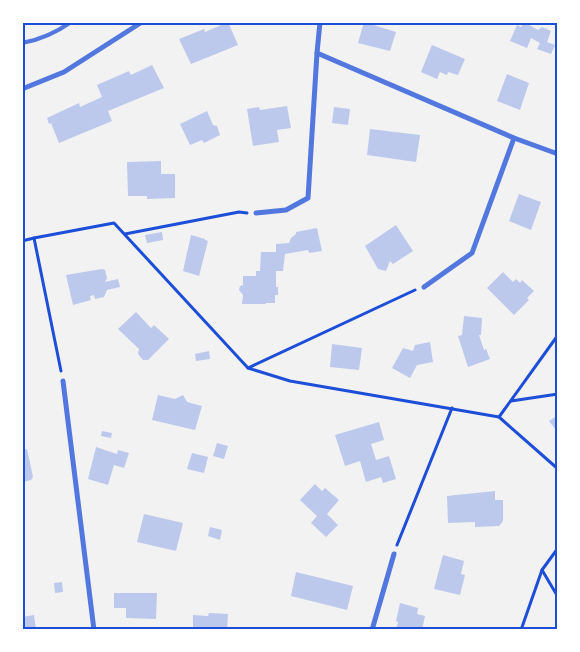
<svg xmlns="http://www.w3.org/2000/svg" width="580" height="652" font-family="Signika,sans-serif">
  <style>
    .building { fill: #bdc9ec }
    .lines { fill: none; stroke-linecap: round; stroke-linejoin: round }
    .path { stroke: #1d4ed8; stroke-width: 3 }
    .service { stroke: #5277de; stroke-width: 4 }
    .minor { stroke: #5277de; stroke-width: 5 }
    .neatline { fill: none; stroke: #1d4ed8; stroke-width: 2 }
  </style>
  <rect width="100%" height="100%" fill="#f2f2f2"/>
  <g class="building">
    <polygon points="228,22 238,45 191,64 179,39 204,29 205,32"/>
    <polygon points="364,22 396,32 390,51 358,43"/>
    <polygon points="524,22 538,30 542,27 551,31 547,42 555,45 551,54 537,49 540,43 531,38 527,48 510,41 517,25 521,27"/>
    <polygon points="432,45 465,59 458,75 448,72 447,75 440,72 437,79 421,72"/>
    <polygon points="152,65 164,88 108,111 112,121 59,143 51,123 49,124 47,118 79,103 80,107 102,97 97,85 129,71 131,75"/>
    <polygon points="507,74 529,83 520,110 497,101"/>
    <polygon points="287,106 291,128 277,130 279,142 253,146 247,109 259,107 260,110"/>
    <polygon points="334,107 350,109 348,125 332,123"/>
    <polygon points="207,111 213,125 217,126 220,135 204,143 202,140 190,145 180,124"/>
    <polygon points="370,129 420,135 416,162 367,155"/>
    <polygon points="161,161 161,174 175,174 175,198 147,199 147,196 128,196 127,162"/>
    <polygon points="519,194 541,202 531,230 509,221"/>
    <polygon points="396,225 413,251 393,264 390,261 386,271 378,269 365,246"/>
    <polygon points="317,228 322,251 309,253 308,250 285,254 283,271 276,271 276,287 278,287 278,295 275,295 275,303 265,303 266,304 242,304 243,295 239,290 240,286 243,285 243,276 256,276 256,271 260,271 261,252 276,252 276,244 289,243 291,238 296,234 296,232"/>
    <polygon points="162,232 163,240 147,243 145,235"/>
    <polygon points="191,235 205,239 205,240 208,241 199,276 183,271"/>
    <polygon points="102,269 105,270 107,278 105,282 118,279 120,287 107,290 104,297 95,299 94,295 90,296 91,300 73,305 66,275"/>
    <polygon points="503,272 513,282 516,279 520,283 522,280 534,291 527,298 529,300 514,315 487,288"/>
    <polygon points="136,312 151,328 154,325 169,339 148,360 143,360 138,354 139,349 118,329"/>
    <polygon points="464,316 482,318 481,335 479,335 484,350 486,349 490,359 468,367 458,336 462,335"/>
    <polygon points="430,342 433,362 417,365 410,378 392,368 403,348 413,351 415,345"/>
    <polygon points="332,344 362,348 359,370 330,367"/>
    <polygon points="209,351 210,359 196,361 195,354"/>
    <polygon points="158,395 175,399 183,395 187,402 202,406 195,430 152,420"/>
    <polygon points="558,415 558,433 549,421"/>
    <polygon points="379,422 384,440 371,444 376,460 389,456 396,479 383,483 381,477 366,482 360,461 345,466 335,435"/>
    <polygon points="102,431 112,433 111,438 101,436"/>
    <polygon points="217,443 228,446 224,459 213,456"/>
    <polygon points="96,447 117,454 118,450 129,453 124,468 114,465 108,485 88,479"/>
    <polygon points="27,449 33,477 31,480 23,482 22,450"/>
    <polygon points="192,453 208,457 204,473 187,469"/>
    <polygon points="315,484 322,491 325,488 339,500 327,514 338,525 326,537 311,523 317,516 300,500"/>
    <polygon points="495,491 495,500 503,500 503,521 499,526 475,527 475,522 448,523 447,496"/>
    <polygon points="144,514 183,523 176,551 137,542"/>
    <polygon points="210,527 222,530 220,540 208,536"/>
    <polygon points="443,555 464,561 461,574 465,575 460,595 434,589"/>
    <polygon points="296,572 353,586 347,610 291,596"/>
    <polygon points="62,582 63,592 55,593 54,583"/>
    <polygon points="114,593 157,593 156,619 126,618 126,608 114,608"/>
    <polygon points="400,603 418,608 417,614 425,616 422,630 396,630 398,622 396,621"/>
    <polygon points="209,613 228,614 227,630 193,630 193,615 208,616"/>
    <polygon points="34,615 36,630 22,630 22,617"/>
  </g>
  <g class="lines">
    <g class="path">
      <polyline points="125,234 239,212 247,213"/>
      <polyline points="22,241 34,238"/>
      <polyline points="415,290 248,368 290,381 499,417"/>
      <polyline points="558,335 499,417 558,469"/>
      <polyline points="61,371 34,238 114,223 248,368"/>
      <polyline points="511,401 558,394"/>
      <polyline points="397,545 452,408"/>
      <polyline points="558,548 542,570 558,597"/>
      <polyline points="521,630 542,570"/>
    </g>
    <path class="service" d="M 22,43 C 39,40 57,32 71,22"/>
    <g class="minor">
      <polyline points="320,22 317,53 514,138 558,154"/>
      <polyline points="22,89 64,72 142,22"/>
      <polyline points="256,213 286,210 308,198 317,53"/>
      <polyline points="424,287 472,253 514,138"/>
      <polyline points="63,381 94,630"/>
      <polyline points="372,630 394,554"/>
    </g>
  </g>
  <rect width="580" height="652" fill="none" stroke="#ffffff" stroke-width="48"/>
  <rect x="24" y="24" width="532" height="604" class="neatline"/>
</svg>
